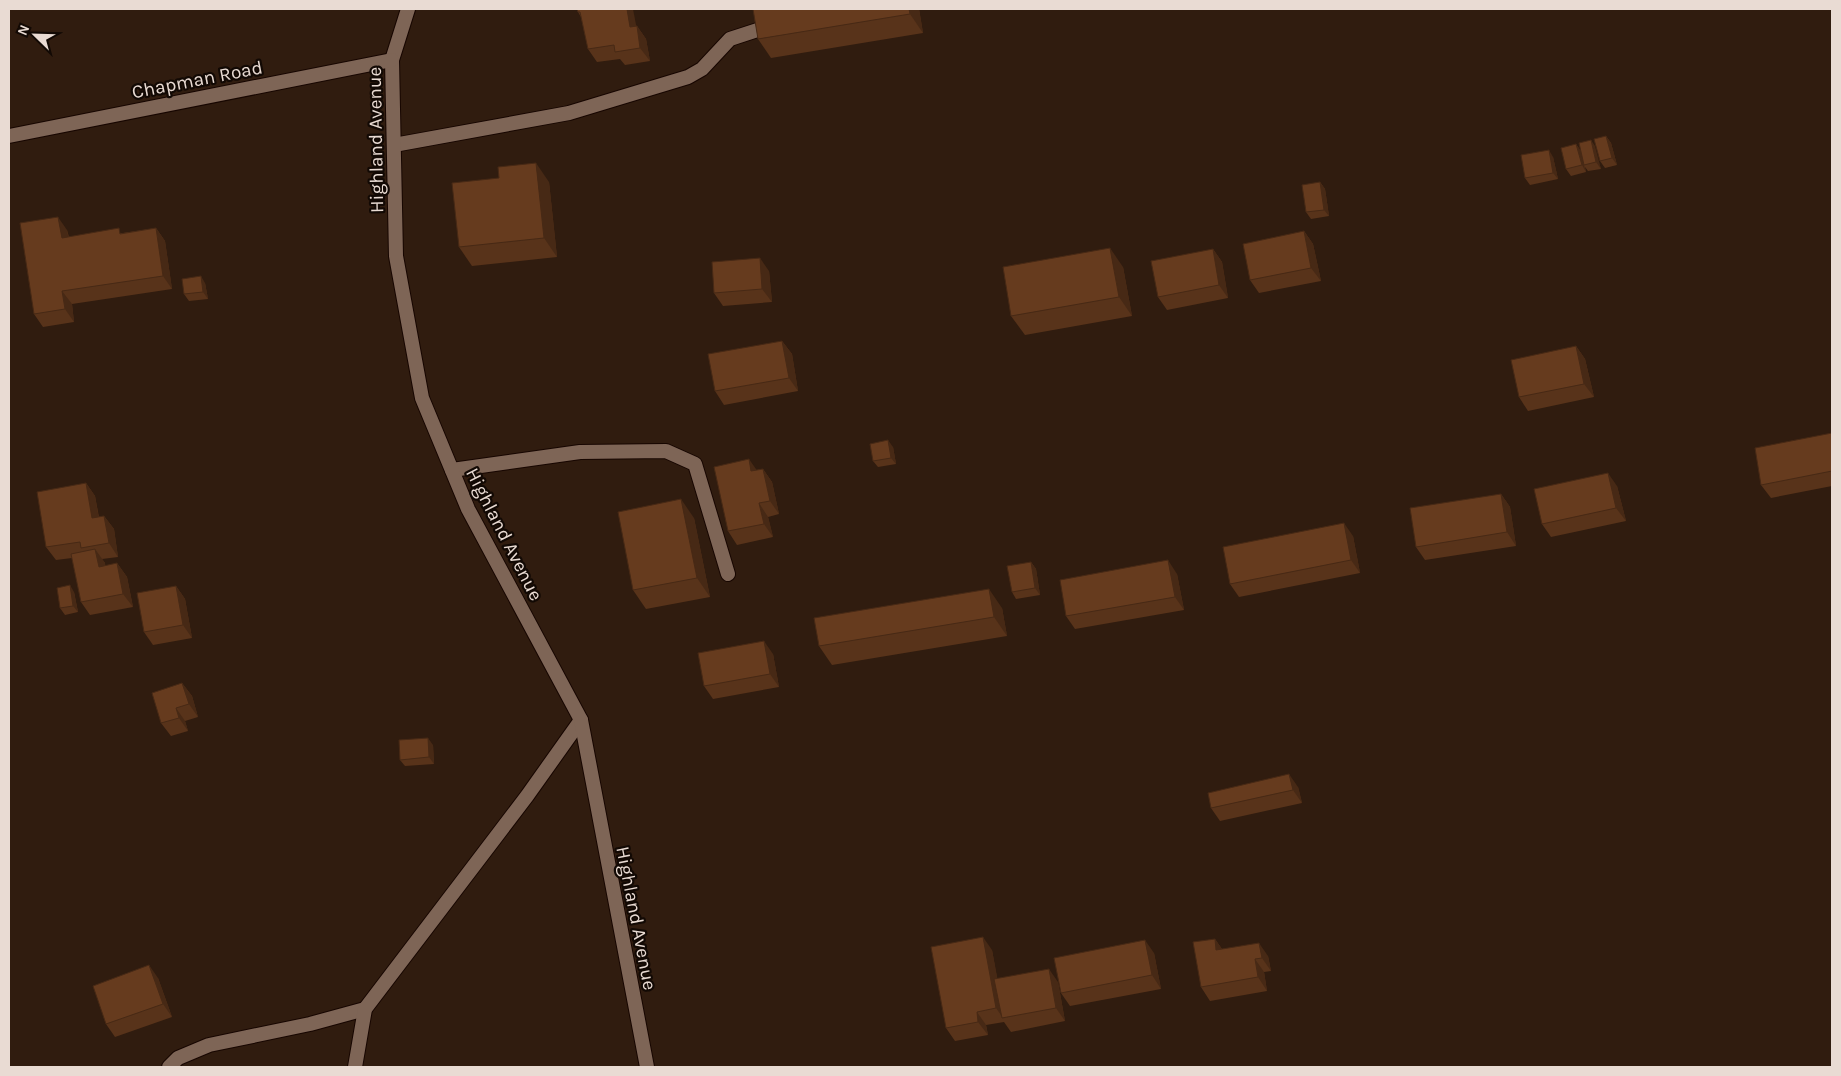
<svg xmlns="http://www.w3.org/2000/svg" width="1841" height="1076" font-family="Karla,sans-serif">
  <style>
    .lines { fill: none; stroke-linecap: round; stroke-linejoin: round }
    .service-casing { stroke: #170600; stroke-width: 16 }
    .minor-casing { stroke: #170600; stroke-width: 16 }
    .service { stroke: #7e6556; stroke-width: 14 }
    .minor { stroke: #7e6556; stroke-width: 14 }
    .wall { fill: #58331a }
    .shaded-wall { fill: #472915 }
    .building { fill: #663b1e; stroke: #472915 }
    .labels { text-anchor: middle; stroke-width: 4.5; stroke-linejoin: round; paint-order: stroke }
    .street-label { font-size: 19px; fill: #e9dbd3; stroke: #120904 }
  </style>
  <rect width="100%" height="100%" fill="#301c0f"/>
  <g class="lines">
    <g class="service-casing">
      <g id="service">
        <polyline points="394,145 569,113 688,77 702,69 730,39 773,25"/>
        <polyline points="452,470 580,452 666,451 695,464 728,574"/>
        <polyline points="169,1067 178,1058 209,1045 310,1024 365,1009"/>
        <polyline points="355,1067 365,1009 527,796 581,720"/>
      </g>
    </g>
    <g class="minor-casing">
      <g id="minor">
        <polyline points="408,9 392,60 396,256 422,398 468,509 581,720 647,1067"/>
        <polyline points="9,136 392,60"/>
      </g>
    </g>
    <use href="#service" class="service"/>
    <use href="#minor" class="minor"/>
  </g>
  <g class="wall">
    <polygon points="577,9 637,26 646,39 650,61 625,65 620,59 597,62 588,49 581,17 578,12"/>
    <polygon points="919,9 923,33 771,58 758,39"/>
    <polygon points="1606,136 1611,143 1617,165 1605,168 1600,161"/>
    <polygon points="1591,140 1601,169 1588,171 1585,167 1586,172 1571,176 1566,169 1576,144 1580,150"/>
    <polygon points="1553,157 1558,179 1530,185 1525,178"/>
    <polygon points="549,182 557,257 472,266 459,247"/>
    <polygon points="1320,182 1325,189 1329,216 1311,219 1306,212"/>
    <polygon points="156,228 165,241 172,289 72,304 74,322 43,327 34,314 67,230 69,237 123,233"/>
    <polygon points="1304,231 1313,244 1321,281 1259,293 1250,280"/>
    <polygon points="1213,249 1222,262 1228,298 1167,310 1158,297"/>
    <polygon points="1123,267 1132,316 1025,335 1011,316"/>
    <polygon points="769,271 772,302 723,306 714,293"/>
    <polygon points="205,283 208,299 189,301 184,294"/>
    <polygon points="782,341 792,354 798,391 724,405 715,391"/>
    <polygon points="1576,346 1585,359 1594,397 1528,411 1519,397"/>
    <polygon points="1832,433 1832,486 1771,498 1761,485"/>
    <polygon points="893,447 896,464 878,467 873,461"/>
    <polygon points="763,469 772,482 779,514 768,517 773,537 737,545 728,531 757,470"/>
    <polygon points="86,483 95,496 99,517 104,516 114,529 118,557 102,559 105,563 105,566 117,563 127,577 133,607 90,615 81,602 72,558 56,560 46,547"/>
    <polygon points="1617,486 1626,521 1551,537 1542,524"/>
    <polygon points="1501,494 1510,507 1516,546 1425,560 1416,547"/>
    <polygon points="694,518 710,597 646,609 633,590"/>
    <polygon points="1353,536 1360,573 1239,597 1230,584"/>
    <polygon points="1031,562 1036,569 1040,595 1016,599 1012,592"/>
    <polygon points="1177,574 1184,610 1075,629 1066,616"/>
    <polygon points="176,586 185,599 192,638 153,645 144,632"/>
    <polygon points="74,592 78,612 65,615 60,608"/>
    <polygon points="1002,608 1007,636 832,665 819,646"/>
    <polygon points="773,654 779,687 713,699 704,686"/>
    <polygon points="182,683 192,696 198,717 185,721 188,731 171,736 161,723"/>
    <polygon points="433,745 434,764 405,766 400,760"/>
    <polygon points="1298,787 1302,803 1220,821 1211,808"/>
    <polygon points="1215,939 1222,949 1268,956 1271,971 1264,972 1267,991 1210,1001 1201,987"/>
    <polygon points="992,950 997,978 1058,982 1065,1021 1011,1032 1004,1022 986,1025 988,1035 955,1041 946,1028"/>
    <polygon points="1154,953 1161,989 1070,1006 1061,993"/>
    <polygon points="158,978 172,1017 115,1037 106,1024"/>
  </g>
  <g class="shaded-wall">
    <polygon points="627,9 633,9 639,40 630,27"/>
    <polygon points="909,9 919,9 923,33 910,14"/>
    <polygon points="637,26 646,39 650,61 640,48"/>
    <polygon points="1606,136 1611,143 1617,165 1612,158"/>
    <polygon points="1591,140 1595,146 1601,169 1596,162"/>
    <polygon points="1576,144 1581,151 1584,165 1586,172 1582,165"/>
    <polygon points="1549,150 1553,157 1558,179 1553,173"/>
    <polygon points="536,163 549,182 557,257 544,238"/>
    <polygon points="1320,182 1325,189 1329,216 1324,210"/>
    <polygon points="58,217 67,230 71,251 62,238"/>
    <polygon points="156,228 165,241 172,289 163,276"/>
    <polygon points="1304,231 1313,244 1321,281 1311,268"/>
    <polygon points="1110,248 1123,267 1132,316 1119,297"/>
    <polygon points="1213,249 1222,262 1228,298 1219,285"/>
    <polygon points="760,258 769,271 772,302 762,289"/>
    <polygon points="201,276 205,283 208,299 203,292"/>
    <polygon points="62,291 72,304 74,322 65,309"/>
    <polygon points="782,341 792,354 798,391 789,378"/>
    <polygon points="1576,346 1585,359 1594,397 1584,384"/>
    <polygon points="888,440 893,447 896,464 891,458"/>
    <polygon points="749,459 758,472 751,471"/>
    <polygon points="763,469 772,482 779,514 770,501"/>
    <polygon points="1608,473 1617,486 1626,521 1616,508"/>
    <polygon points="86,483 95,496 101,531 92,518"/>
    <polygon points="1501,494 1510,507 1516,546 1507,532"/>
    <polygon points="681,499 694,518 710,597 697,578"/>
    <polygon points="759,503 768,517 773,537 764,524"/>
    <polygon points="104,516 114,529 118,557 109,543"/>
    <polygon points="1344,523 1353,536 1360,573 1351,560"/>
    <polygon points="95,549 105,563 108,580 99,567"/>
    <polygon points="1168,560 1177,574 1184,610 1175,597"/>
    <polygon points="1031,562 1036,569 1040,595 1035,588"/>
    <polygon points="117,563 127,577 133,607 123,594"/>
    <polygon points="70,585 74,592 78,612 73,606"/>
    <polygon points="176,586 185,599 192,638 183,625"/>
    <polygon points="989,589 1002,608 1007,636 994,617"/>
    <polygon points="764,641 773,654 779,687 770,674"/>
    <polygon points="182,683 192,696 198,717 189,704"/>
    <polygon points="176,708 185,721 188,731 179,718"/>
    <polygon points="428,738 433,745 434,764 429,757"/>
    <polygon points="1289,774 1298,787 1302,803 1293,790"/>
    <polygon points="983,937 992,950 1005,1018 1003,1018 996,1008"/>
    <polygon points="1215,939 1224,952 1216,950"/>
    <polygon points="1145,940 1154,953 1161,989 1152,975"/>
    <polygon points="1259,943 1268,956 1271,971 1262,958"/>
    <polygon points="1255,959 1264,972 1267,991 1258,977"/>
    <polygon points="149,965 158,978 172,1017 163,1004"/>
    <polygon points="1049,969 1058,982 1065,1021 1056,1008"/>
    <polygon points="977,1012 986,1025 988,1035 978,1022"/>
  </g>
  <g class="building">
    <polygon points="577,9 627,9 630,27 637,26 640,48 615,52 614,45 588,49 580,12 578,12"/>
    <polygon points="753,9 909,9 910,14 758,39"/>
    <polygon points="1606,136 1612,158 1600,161 1594,139"/>
    <polygon points="1591,140 1596,162 1584,165 1579,143"/>
    <polygon points="1576,144 1582,165 1566,169 1561,148"/>
    <polygon points="1549,150 1553,173 1525,178 1521,155"/>
    <polygon points="536,163 544,238 459,247 452,183 499,178 498,167"/>
    <polygon points="1320,182 1324,210 1306,212 1302,185"/>
    <polygon points="58,217 62,238 119,228 120,234 156,228 163,276 62,291 65,309 34,314 20,223"/>
    <polygon points="1304,231 1311,268 1250,280 1243,244"/>
    <polygon points="1110,248 1119,297 1011,316 1003,267"/>
    <polygon points="1213,249 1219,285 1158,297 1151,261"/>
    <polygon points="760,258 762,289 714,293 712,262"/>
    <polygon points="201,276 203,292 184,294 182,279"/>
    <polygon points="782,341 789,378 715,391 708,354"/>
    <polygon points="1576,346 1584,384 1519,397 1511,360"/>
    <polygon points="1832,433 1832,471 1761,485 1755,448"/>
    <polygon points="888,440 891,458 873,461 870,444"/>
    <polygon points="749,459 751,471 763,469 770,501 759,503 764,524 728,531 714,467"/>
    <polygon points="1608,473 1616,508 1542,524 1534,489"/>
    <polygon points="86,483 92,518 104,516 109,543 81,548 80,542 46,547 37,492"/>
    <polygon points="1501,494 1507,532 1416,547 1410,508"/>
    <polygon points="681,499 697,578 633,590 618,512"/>
    <polygon points="1344,523 1351,560 1230,584 1223,547"/>
    <polygon points="95,549 99,567 117,563 123,594 81,602 71,554"/>
    <polygon points="1168,560 1175,597 1066,616 1060,580"/>
    <polygon points="1031,562 1035,588 1012,592 1007,566"/>
    <polygon points="70,585 73,606 60,608 57,588"/>
    <polygon points="176,586 183,625 144,632 137,593"/>
    <polygon points="989,589 994,617 819,646 814,618"/>
    <polygon points="764,641 770,674 704,686 698,653"/>
    <polygon points="182,683 189,704 176,708 179,718 161,723 152,693"/>
    <polygon points="428,738 429,757 400,760 399,740"/>
    <polygon points="1289,774 1293,790 1211,808 1208,793"/>
    <polygon points="983,937 996,1008 977,1012 978,1022 946,1028 931,947"/>
    <polygon points="1215,939 1216,950 1259,943 1262,958 1255,959 1258,977 1201,987 1193,942"/>
    <polygon points="1145,940 1152,975 1061,993 1054,958"/>
    <polygon points="149,965 163,1004 106,1024 93,986"/>
    <polygon points="1049,969 1056,1008 1002,1018 994,979"/>
  </g>
  <g class="labels">
    <g class="street-label">
      <text transform="translate(197 79) rotate(-11)" y="7">Chapman Road</text>
      <text transform="translate(375 140) rotate(-91)" y="7">Highland Avenue</text>
      <text transform="translate(505 534) rotate(63)" y="7">Highland Avenue</text>
      <text transform="translate(637 918) rotate(79)" y="7">Highland Avenue</text>
    </g>
  </g>
  <rect width="1841" height="1076" fill="none" stroke="#e9dbd3" stroke-width="20"/>
  <g transform="translate(35 35) rotate(293)" stroke="#120904" stroke-width="4" paint-order="stroke">
  <path d="M0-4L9 19L0 12L-9 19Z" fill="#e9dbd3"/>
  <text y="-8" font-size="14" font-weight="bold" text-anchor="middle" fill="#e9dbd3">N</text>
  </g>
</svg>
